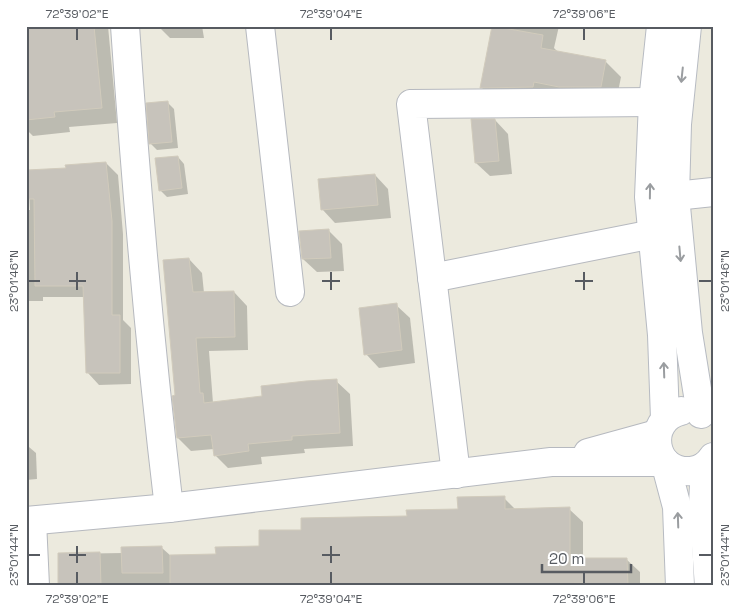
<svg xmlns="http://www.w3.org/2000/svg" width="739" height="612" font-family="'Space Grotesk',sans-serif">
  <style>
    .shadow { fill: #0003 }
    .building { fill: #c7c3bb; stroke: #d1cbbc }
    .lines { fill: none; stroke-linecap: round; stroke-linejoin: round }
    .street-casing { stroke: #b6b9bf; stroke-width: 30 }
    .secondary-casing { stroke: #b7bbc2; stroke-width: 30 }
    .street { stroke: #fff; stroke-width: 28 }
    .secondary { stroke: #fff; stroke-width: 28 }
    .oneway { stroke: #9a9da0 }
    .ticks { fill: none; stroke: #575b61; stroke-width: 2 }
    .neatline { fill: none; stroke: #575b61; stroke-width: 2 }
    .ticks-label { font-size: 12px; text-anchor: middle; fill: #575b61 }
  </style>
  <rect width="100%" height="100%" fill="#eceade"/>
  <g class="shadow">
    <polygon points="26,26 108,26 117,123 69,127 70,132 33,136 26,129"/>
    <polygon points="158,26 202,26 204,38 170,38"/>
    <polygon points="493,26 559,26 554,48 558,52 606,62 621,77 616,102 497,103 481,87"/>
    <polygon points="167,102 174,109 178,148 157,150 150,143"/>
    <polygon points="495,120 508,134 512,174 490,176 476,163"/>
    <polygon points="178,157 184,164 188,194 167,197 160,190"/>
    <polygon points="106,163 118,175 123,234 123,320 131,328 131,384 99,385 88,373 85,297 43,297 43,301 26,301 26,210 30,210 28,172 67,169"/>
    <polygon points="375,175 388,189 391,218 335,223 322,209"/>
    <polygon points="329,231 342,244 344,271 317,272 303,259"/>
    <polygon points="189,259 202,273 204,293 234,292 247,306 248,350 209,351 213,403 263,397 336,381 350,394 353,446 304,449 305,453 261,457 262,464 228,468 215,455 214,449 191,451 178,438 176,397"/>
    <polygon points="396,305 410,318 415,363 379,368 366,354"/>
    <polygon points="26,447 29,447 36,453 37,479 26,480"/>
    <polygon points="504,498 516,510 569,509 583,522 583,559 626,559 640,572 640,586 59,586 59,554 123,553 162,548 171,556 217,555 260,548 302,531 459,510"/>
  </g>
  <g class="building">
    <polygon points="26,26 94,26 102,108 54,112 55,117 26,120"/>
    <polygon points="492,26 543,35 541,48 606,60 601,87 559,87 534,82 533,87 480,88"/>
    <polygon points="168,101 172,142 149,144 146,103"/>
    <polygon points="471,119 495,119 499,161 475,163"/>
    <polygon points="178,156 182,188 159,191 155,158"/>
    <polygon points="106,162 112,221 112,315 120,315 120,373 86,373 83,286 35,286 34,199 28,199 27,170 66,168 65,165"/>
    <polygon points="375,174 378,205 321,210 318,179"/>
    <polygon points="329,229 331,258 302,259 299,231"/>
    <polygon points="189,258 193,292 234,291 235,337 196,338 200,393 203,393 204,403 262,396 261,386 306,381 337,379 340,433 292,436 292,440 248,444 249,451 214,456 211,435 177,438 172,396 175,395 163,260"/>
    <polygon points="397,303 402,350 364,355 359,308"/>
    <polygon points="505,496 505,509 570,507 570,557 572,558 627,558 628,586 584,586 584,583 499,586 170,586 170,555 216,554 215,547 259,546 259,530 301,530 301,518 407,516 406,510 458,509 457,497"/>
    <polygon points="162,546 163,573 122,573 121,547"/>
    <polygon points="100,552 101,586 58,586 58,553"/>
  </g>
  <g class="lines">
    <g class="street-casing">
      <g id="street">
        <path d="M 125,26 C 136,187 150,348 169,508"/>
        <polyline points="260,26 290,292"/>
        <polyline points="675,196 713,192"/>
        <polyline points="432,278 653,234"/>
        <polyline points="588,453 657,434"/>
        <polyline points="456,474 411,104 653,102"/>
        <polyline points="26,521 169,508 551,462 665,462"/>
        <polyline points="32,521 35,586"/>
      </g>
    </g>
    <g class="secondary-casing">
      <g id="secondary">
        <polyline points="661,26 653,102 649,197 662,335 665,419"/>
        <polyline points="687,26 677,124 675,196 688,333 701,414"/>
        <path d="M 681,411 C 644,420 652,474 691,471 C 700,470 708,465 713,457"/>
        <polyline points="665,462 677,507 680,586"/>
        <polyline points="705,466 703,505 709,586"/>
      </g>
    </g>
    <use href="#street" class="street"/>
    <use href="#secondary" class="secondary"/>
  </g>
  <defs><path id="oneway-shaft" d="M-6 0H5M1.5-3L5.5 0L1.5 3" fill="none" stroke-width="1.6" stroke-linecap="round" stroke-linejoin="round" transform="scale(1.25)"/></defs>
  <g class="oneway">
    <use href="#oneway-shaft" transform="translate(682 75) rotate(96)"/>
    <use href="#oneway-shaft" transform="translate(650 191) rotate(-89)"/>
    <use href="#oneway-shaft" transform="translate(680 254) rotate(85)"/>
    <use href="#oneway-shaft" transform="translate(664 370) rotate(-92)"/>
    <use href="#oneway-shaft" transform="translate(678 520) rotate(-92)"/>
  </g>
  <path class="ticks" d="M 77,28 L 77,40M 331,28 L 331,40M 584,28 L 584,40M 77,272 L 77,290M 331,272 L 331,290M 584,272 L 584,290M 28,281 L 40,281M 69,281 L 86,281M 322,281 L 340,281M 575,281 L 593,281M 699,281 L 712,281M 77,546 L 77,563M 331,546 L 331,563M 28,555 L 40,555M 69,555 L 86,555M 322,555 L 340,555M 699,555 L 712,555M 77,572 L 77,584M 331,572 L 331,584M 584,572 L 584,584"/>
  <rect width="739" height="612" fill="none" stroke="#ffffff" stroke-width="55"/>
  <path d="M542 564v8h89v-8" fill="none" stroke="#575b61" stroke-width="2.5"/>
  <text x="549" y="564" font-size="15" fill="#575b61" stroke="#ffffff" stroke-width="4" paint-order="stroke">20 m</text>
  <rect x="28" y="28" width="684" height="556" class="neatline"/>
  <g class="ticks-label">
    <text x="77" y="18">72°39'02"E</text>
    <text x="331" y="18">72°39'04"E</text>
    <text x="584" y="18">72°39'06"E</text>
    <text transform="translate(14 281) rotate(-90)" y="4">23°01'46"N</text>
    <text transform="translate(725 281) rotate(-90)" y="4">23°01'46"N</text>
    <text transform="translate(14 555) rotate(-90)" y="4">23°01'44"N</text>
    <text transform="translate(725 555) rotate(-90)" y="4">23°01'44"N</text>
    <text x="77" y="603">72°39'02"E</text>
    <text x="331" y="603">72°39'04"E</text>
    <text x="584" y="603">72°39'06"E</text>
  </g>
</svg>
